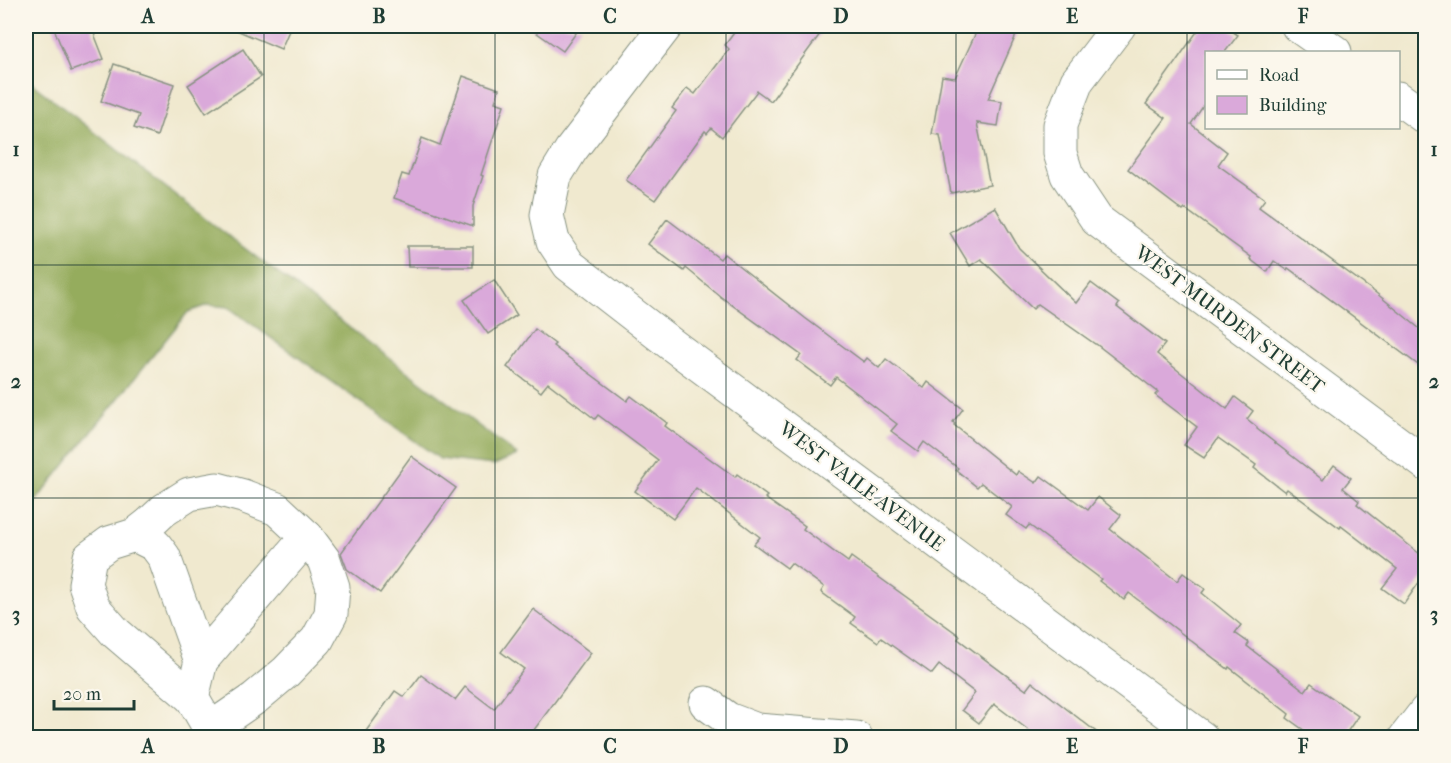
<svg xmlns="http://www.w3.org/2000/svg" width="1451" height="763" font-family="'IM FELL French Canon',serif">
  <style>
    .forest { fill: #95ac5d; stroke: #5a7448; stroke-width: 1.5 }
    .building { fill: #daa9da }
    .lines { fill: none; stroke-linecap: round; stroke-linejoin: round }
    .minor-casing { stroke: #889382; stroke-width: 35 }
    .minor { stroke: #fff; stroke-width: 33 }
    .grid { fill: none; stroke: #1f3d34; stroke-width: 1.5; stroke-opacity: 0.55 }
    .labels { text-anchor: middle; stroke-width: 4.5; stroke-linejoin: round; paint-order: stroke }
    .street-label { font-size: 20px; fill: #1f3d34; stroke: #fbf7ec }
    .neatline { fill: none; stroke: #1f3d34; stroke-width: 2 }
    .grid-label { font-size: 20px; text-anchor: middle; font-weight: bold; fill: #1f3d34 }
  </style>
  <rect width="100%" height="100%" fill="#fbf7ec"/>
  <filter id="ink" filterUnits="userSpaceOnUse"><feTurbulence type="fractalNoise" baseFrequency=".0167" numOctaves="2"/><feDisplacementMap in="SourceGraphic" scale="12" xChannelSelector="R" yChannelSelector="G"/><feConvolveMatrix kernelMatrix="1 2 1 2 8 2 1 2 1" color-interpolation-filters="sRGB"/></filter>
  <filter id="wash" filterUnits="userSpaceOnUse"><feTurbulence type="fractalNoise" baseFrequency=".008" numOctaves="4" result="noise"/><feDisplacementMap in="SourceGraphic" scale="24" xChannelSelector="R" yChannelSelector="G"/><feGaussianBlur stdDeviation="1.35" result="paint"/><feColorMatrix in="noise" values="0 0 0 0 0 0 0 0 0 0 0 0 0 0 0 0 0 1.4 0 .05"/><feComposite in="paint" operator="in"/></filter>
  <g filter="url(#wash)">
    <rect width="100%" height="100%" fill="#f0e9cf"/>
    <polygon class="forest" points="26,79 218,228 517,455 494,465 440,459 228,307 208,305 188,312 26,513"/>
    <g id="blocks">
      <g class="building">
        <polygon points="53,26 91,26 104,59 71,71"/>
        <polygon points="227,26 291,26 281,49"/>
        <polygon points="527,26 581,26 563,51"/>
        <polygon points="739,26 826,26 771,101 757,91 722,137 711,128 707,133 705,131 655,200 626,180 676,111 672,108 687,88 695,94 729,49 725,45"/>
        <polygon points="979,26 999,26 1017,33 988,99 1002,101 998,126 977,123 990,185 951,193 940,135 932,134 942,76 955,78"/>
        <polygon points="1201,26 1224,26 1238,35 1225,52 1206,52 1206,102 1191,124 1227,152 1218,165 1265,199 1259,207 1376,293 1425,333 1425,370 1288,268 1287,270 1274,261 1267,272 1250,259 1251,257 1185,209 1183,211 1128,169 1166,118 1146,104"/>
        <polygon points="243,49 261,77 206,113 188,85"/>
        <polygon points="114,64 174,84 157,136 134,128 139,115 101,101"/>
        <polygon points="463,76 499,89 495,102 504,105 481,175 483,176 473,206 473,226 394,198 402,174 409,176 422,138 440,145"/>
        <polygon points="995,207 1019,248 1076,303 1091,283 1119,304 1117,307 1165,344 1157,354 1227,409 1235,397 1253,411 1247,419 1257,427 1257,429 1323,480 1334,465 1351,478 1343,488 1359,501 1357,504 1425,558 1425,574 1404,604 1382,588 1397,569 1341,526 1340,528 1287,489 1285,492 1254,468 1256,465 1218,438 1204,458 1184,445 1197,427 1155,395 1158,392 1096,344 1095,344 1038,304 1033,309 981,259 970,266 950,233"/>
        <polygon points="667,219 720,259 724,254 805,318 864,362 867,358 879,368 886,359 924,388 928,382 963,409 953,422 955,424 954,425 1016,475 1018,471 1036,483 1041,476 1088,510 1098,497 1121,515 1110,529 1177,581 1183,573 1205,589 1202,593 1241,625 1235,633 1249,643 1247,646 1305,691 1311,683 1358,716 1343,738 1315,738 1287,718 1289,714 1229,667 1228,669 1129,593 1124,600 1099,581 1101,579 1029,525 1026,529 1006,515 1012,507 981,483 977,487 956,470 958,468 924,442 918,451 891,431 897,424 836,377 830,385 797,360 801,355 721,297 686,268 684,271 648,244"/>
        <polygon points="407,246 473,246 473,267 408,267"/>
        <polygon points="494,280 517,315 488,334 464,300"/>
        <polygon points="535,329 555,344 553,346 627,401 631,396 667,423 665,426 735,477 737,474 767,496 765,498 805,526 803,529 848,562 851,557 960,636 958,639 1026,690 1032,682 1104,738 1039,738 994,704 979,723 962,710 975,693 939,665 932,674 881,638 878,642 851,623 855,617 821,592 824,587 791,563 787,568 754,544 760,537 696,488 673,519 635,491 658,460 598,415 595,419 548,383 541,392 507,367"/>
        <polygon points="411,456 456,488 380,593 347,569 341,553"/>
        <polygon points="533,609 591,653 528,738 361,738 395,691 404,697 421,675 455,700 465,687 494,709 524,669 501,652"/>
      </g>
    </g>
  </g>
  <g filter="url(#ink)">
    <use href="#blocks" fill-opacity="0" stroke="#889382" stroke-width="1.5"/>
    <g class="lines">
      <g class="minor-casing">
        <g id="minor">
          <polyline points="666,26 571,150 555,176 547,215 553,241 569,265 671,344 1202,738"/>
          <polyline points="1119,26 1077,81 1060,125 1060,153 1067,175 1097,220 1426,464"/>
          <polyline points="1298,26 1335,52"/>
          <polyline points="1398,98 1426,118"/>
          <polyline points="135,535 155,545 164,557 201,661 192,698"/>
          <polyline points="201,661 307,537"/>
          <polyline points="706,703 728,719 757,730 856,738"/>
          <polyline points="205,738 210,729 255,698 286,672 317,640 331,614 333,587 324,560 307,537 277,509 243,496 217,489 189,494 164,510 149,524 135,535 109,543 90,557 85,584 93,607 116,633 192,698 210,729"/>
          <polyline points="1405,738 1426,711"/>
        </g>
      </g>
      <use href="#minor" class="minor"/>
    </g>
  </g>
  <path class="grid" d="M 264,26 L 264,738M 495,26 L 495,738M 726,26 L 726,738M 956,26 L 956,738M 1187,26 L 1187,738M 26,265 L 1426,265M 26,498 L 1426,498"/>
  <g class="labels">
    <g class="street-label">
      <text transform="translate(1230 319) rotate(37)" y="7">WEST MURDEN STREET</text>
      <text transform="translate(862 486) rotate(37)" y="7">WEST VAILE AVENUE</text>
    </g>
  </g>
  <rect width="1451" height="763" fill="none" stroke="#fbf7ec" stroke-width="66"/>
  <rect x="1205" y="51" width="195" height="78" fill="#fbf7ec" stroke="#a3ada2" stroke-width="1.5"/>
  <rect x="1217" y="70" width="30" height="9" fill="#ffffff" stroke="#a3ada2" stroke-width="1.5"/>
  <text x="1259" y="81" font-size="18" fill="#1f3d34">Road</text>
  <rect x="1217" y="96" width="30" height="18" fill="#daa9da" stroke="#a3ada2" stroke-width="1.5"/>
  <text x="1259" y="111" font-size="18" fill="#1f3d34">Building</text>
  <path d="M54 700v9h80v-9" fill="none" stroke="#1f3d34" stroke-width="3"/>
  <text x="63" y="700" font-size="18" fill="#1f3d34" stroke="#fbf7ec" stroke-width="4.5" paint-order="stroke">20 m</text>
  <rect x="33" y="33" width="1385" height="697" class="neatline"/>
  <g class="grid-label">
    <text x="148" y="23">A</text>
    <text x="379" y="23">B</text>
    <text x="610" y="23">C</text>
    <text x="841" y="23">D</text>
    <text x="1072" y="23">E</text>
    <text x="1303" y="23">F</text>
    <text x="16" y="156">1</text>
    <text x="1434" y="156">1</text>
    <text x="16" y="388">2</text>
    <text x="1434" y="388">2</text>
    <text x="16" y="621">3</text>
    <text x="1434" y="621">3</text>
    <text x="148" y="753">A</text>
    <text x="379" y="753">B</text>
    <text x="610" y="753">C</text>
    <text x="841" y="753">D</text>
    <text x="1072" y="753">E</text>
    <text x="1303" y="753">F</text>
  </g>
</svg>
